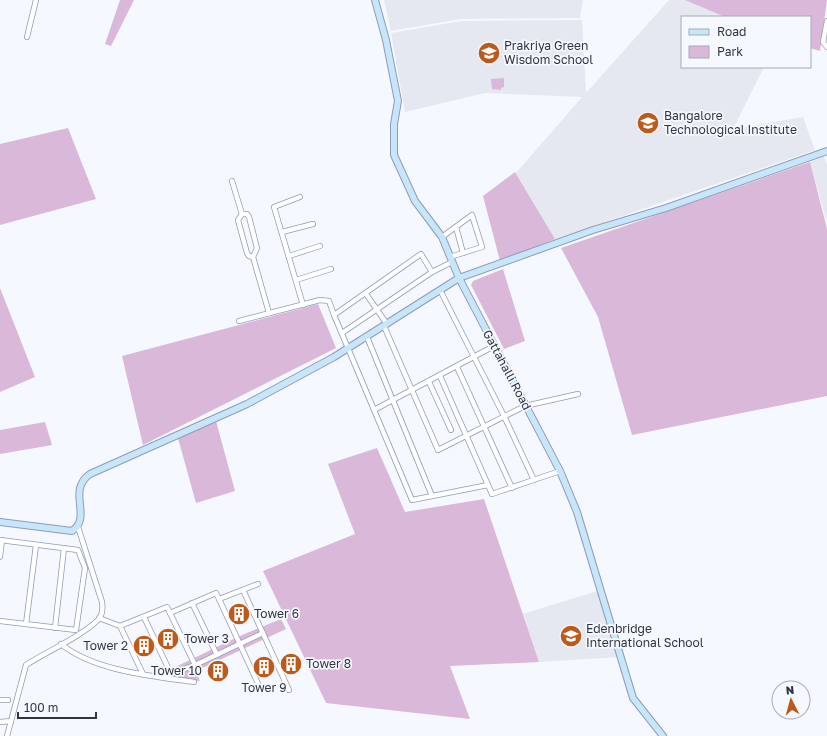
<svg xmlns="http://www.w3.org/2000/svg" width="827" height="736" font-family="'Golos Text',sans-serif">
  <style>
    .built { fill: #e5e8f1 }
    .green { fill: #d9b8da }
    .lines { fill: none; stroke-linecap: round; stroke-linejoin: round }
    .street-casing { stroke: #909bb7; stroke-width: 6 }
    .secondary-casing { stroke: #909bb7; stroke-width: 8 }
    .street { stroke: #fff; stroke-width: 4.5 }
    .secondary { stroke: #c7e6fa; stroke-width: 6 }
    .labels { text-anchor: middle; stroke-width: 3.5; stroke-linejoin: round; paint-order: stroke }
    .poi-label { font-size: 12px; fill: #303440; stroke: #f5f8fe; text-anchor: start }
    .street-label { font-size: 12px; fill: #303440; stroke: #f5f8fe }
  </style>
  <rect width="100%" height="100%" fill="#f5f8fe"/>
  <g class="built">
    <polygon points="384,0 583,0 580,18 461,19 391,31"/>
    <polygon points="669,0 685,0 725,17 682,17 682,67 764,67 733,129 803,117 815,150 555,239 516,173 582,97 485,93 405,112 391,33 461,21 582,20 586,93"/>
    <polygon points="824,156 827,165 827,223 810,162"/>
    <polygon points="597,591 618,657 539,662 523,614"/>
  </g>
  <g class="green">
    <polygon points="120,0 134,0 111,46 105,44"/>
    <polygon points="685,0 827,0 820,51 810,48 810,17 725,17"/>
    <polygon points="504,78 504,87 501,88 501,90 492,89 491,79"/>
    <polygon points="68,128 96,199 0,225 0,144"/>
    <polygon points="810,162 827,229 827,396 632,435 598,317 561,248"/>
    <polygon points="515,172 555,239 500,261 483,196"/>
    <polygon points="503,269 525,341 504,349 471,285 473,281"/>
    <polygon points="0,288 35,377 0,392"/>
    <polygon points="318,304 336,348 143,445 122,356"/>
    <polygon points="216,421 235,491 196,503 178,438"/>
    <polygon points="45,422 52,445 0,454 0,430"/>
    <polygon points="377,448 405,512 484,499 539,662 450,666 470,719 326,703 263,571 355,534 328,464"/>
    <polygon points="281,619 286,629 196,671 200,681 174,678 171,669 242,635"/>
  </g>
  <g class="lines">
    <g class="street-casing">
      <g id="street">
        <polyline points="827,21 823,42 827,47"/>
        <polyline points="27,37 36,0"/>
        <polyline points="232,181 242,214 247,214 249,217 257,248 253,257 269,313"/>
        <polyline points="300,197 274,207 303,305"/>
        <polyline points="242,214 238,220 247,253 249,256 253,257"/>
        <polyline points="456,227 463,253"/>
        <polyline points="282,232 313,224"/>
        <polyline points="442,237 472,215 482,247 450,257"/>
        <polyline points="289,256 320,246"/>
        <polyline points="432,272 452,262"/>
        <polyline points="296,280 331,269"/>
        <polyline points="440,290 504,416 534,480"/>
        <polyline points="366,294 387,324"/>
        <polyline points="239,321 320,300 329,301 334,315"/>
        <polyline points="384,326 438,450 525,406 578,394"/>
        <polyline points="342,333 432,272 421,254 334,315 412,500 488,485 492,494 560,471"/>
        <polyline points="367,337 432,496"/>
        <polyline points="457,367 512,488"/>
        <polyline points="440,376 488,485"/>
        <polyline points="429,382 451,430"/>
        <polyline points="374,410 494,346"/>
        <polyline points="0,540 78,550 85,568 76,630 0,621"/>
        <polyline points="0,557 2,540"/>
        <polyline points="243,590 289,690"/>
        <polyline points="219,599 261,690"/>
        <polyline points="192,603 217,655"/>
        <polyline points="170,613 195,665"/>
        <polyline points="144,617 171,674"/>
        <polyline points="99,618 120,626"/>
        <polyline points="26,624 36,545"/>
        <polyline points="55,628 64,548"/>
        <path d="M 61,644 C 94,671 152,676 194,682"/>
        <polyline points="143,674 120,626 167,607 170,613 216,593 219,599 258,584"/>
        <polyline points="162,677 195,665 263,633"/>
        <polyline points="0,700 8,700"/>
        <polyline points="0,722 11,721"/>
        <path d="M 7,736 L 26,665 C 46,652 82,636 98,620 C 103,615 103,609 102,602 L 78,527"/>
      </g>
    </g>
    <g class="secondary-casing">
      <g id="secondary">
        <polyline points="375,0 386,40 398,101 394,124 394,155 415,201 442,237 459,278 560,471 577,512 633,698 663,736"/>
        <path d="M 0,522 L 72,531 C 93,517 66,491 90,474 L 247,404 L 334,357 L 459,278 L 593,230 L 666,208 L 827,151"/>
      </g>
    </g>
    <use href="#street" class="street"/>
    <use href="#secondary" class="secondary"/>
  </g>
  <defs>
    <g id="school-disc" transform="scale(1.15)"><circle r="9.5" fill="#bb5a1a" stroke="#f5f8fe"/><path d="M0-5L7-2L0 1L-7-2ZM-4 1L0 2.5L4 1V4Q0 6-4 4Z" fill="#fff"/></g>
    <g id="university-disc" transform="scale(1.15)"><circle r="9.5" fill="#bb5a1a" stroke="#f5f8fe"/><path d="M0-5L7-2L0 1L-7-2ZM-4 1L0 2.5L4 1V4Q0 6-4 4Z" fill="#fff"/></g>
    <g id="building-disc" transform="scale(1.15)"><circle r="9.5" fill="#bb5a1a" stroke="#f5f8fe"/><path d="M-4-6H4V6H1V3H-1V6H-4ZM-2.5-4.3h1.7v1.8h-1.7ZM.8-4.3h1.7v1.8H.8ZM-2.5-1h1.7V.8h-1.7ZM.8-1h1.7V.8H.8Z" fill="#fff"/></g>
  </defs>
  <g fill-rule="evenodd">
    <use href="#school-disc" x="489" y="53"/>
    <use href="#university-disc" x="648" y="123"/>
    <use href="#building-disc" x="239" y="614"/>
    <use href="#school-disc" x="571" y="636"/>
    <use href="#building-disc" x="168" y="639"/>
    <use href="#building-disc" x="144" y="646"/>
    <use href="#building-disc" x="291" y="664"/>
    <use href="#building-disc" x="264" y="667"/>
    <use href="#building-disc" x="218" y="671"/>
  </g>
  <g class="labels">
    <g class="poi-label">
      <text x="504" y="50">Prakriya Green<tspan x="504" dy="14">Wisdom School</tspan></text>
      <text x="664" y="120">Bangalore<tspan x="664" dy="14">Technological Institute</tspan></text>
      <text x="254" y="618">Tower 6</text>
      <text x="586" y="633">Edenbridge<tspan x="586" dy="14">International School</tspan></text>
      <text x="184" y="643">Tower 3</text>
      <text x="128" y="650" text-anchor="end">Tower 2</text>
      <text x="306" y="668">Tower 8</text>
      <text x="202" y="675" text-anchor="end">Tower 10</text>
      <text x="264" y="692" text-anchor="middle">Tower 9</text>
    </g>
    <g class="street-label">
      <text transform="translate(507 370) rotate(62)" y="4">Gattahalli Road</text>
    </g>
  </g>
  <rect x="681" y="16" width="130" height="52" fill="#f5f8fe" stroke="#a6aab2"/>
  <rect x="689" y="29" width="20" height="6" fill="#c7e6fa" stroke="#a6aab2"/>
  <text x="717" y="36" font-size="12" fill="#303440">Road</text>
  <rect x="689" y="46" width="20" height="12" fill="#d9b8da" stroke="#a6aab2"/>
  <text x="717" y="56" font-size="12" fill="#303440">Park</text>
  <g transform="translate(791 700) rotate(354)"><circle r="19" fill="#f5f8fe" stroke="#a6aab2"/>
  <path d="M0-3L7 15L0 10L-7 15Z" fill="#bb5a1a"/>
  <text y="-6" font-size="11" font-weight="bold" text-anchor="middle" fill="#303440">N</text>
  </g>
  <path d="M18 712v6h78v-6" fill="none" stroke="#303440" stroke-width="2"/>
  <text x="24" y="712" font-size="12" fill="#303440" stroke="#f5f8fe" stroke-width="3" paint-order="stroke">100 m</text>
</svg>
